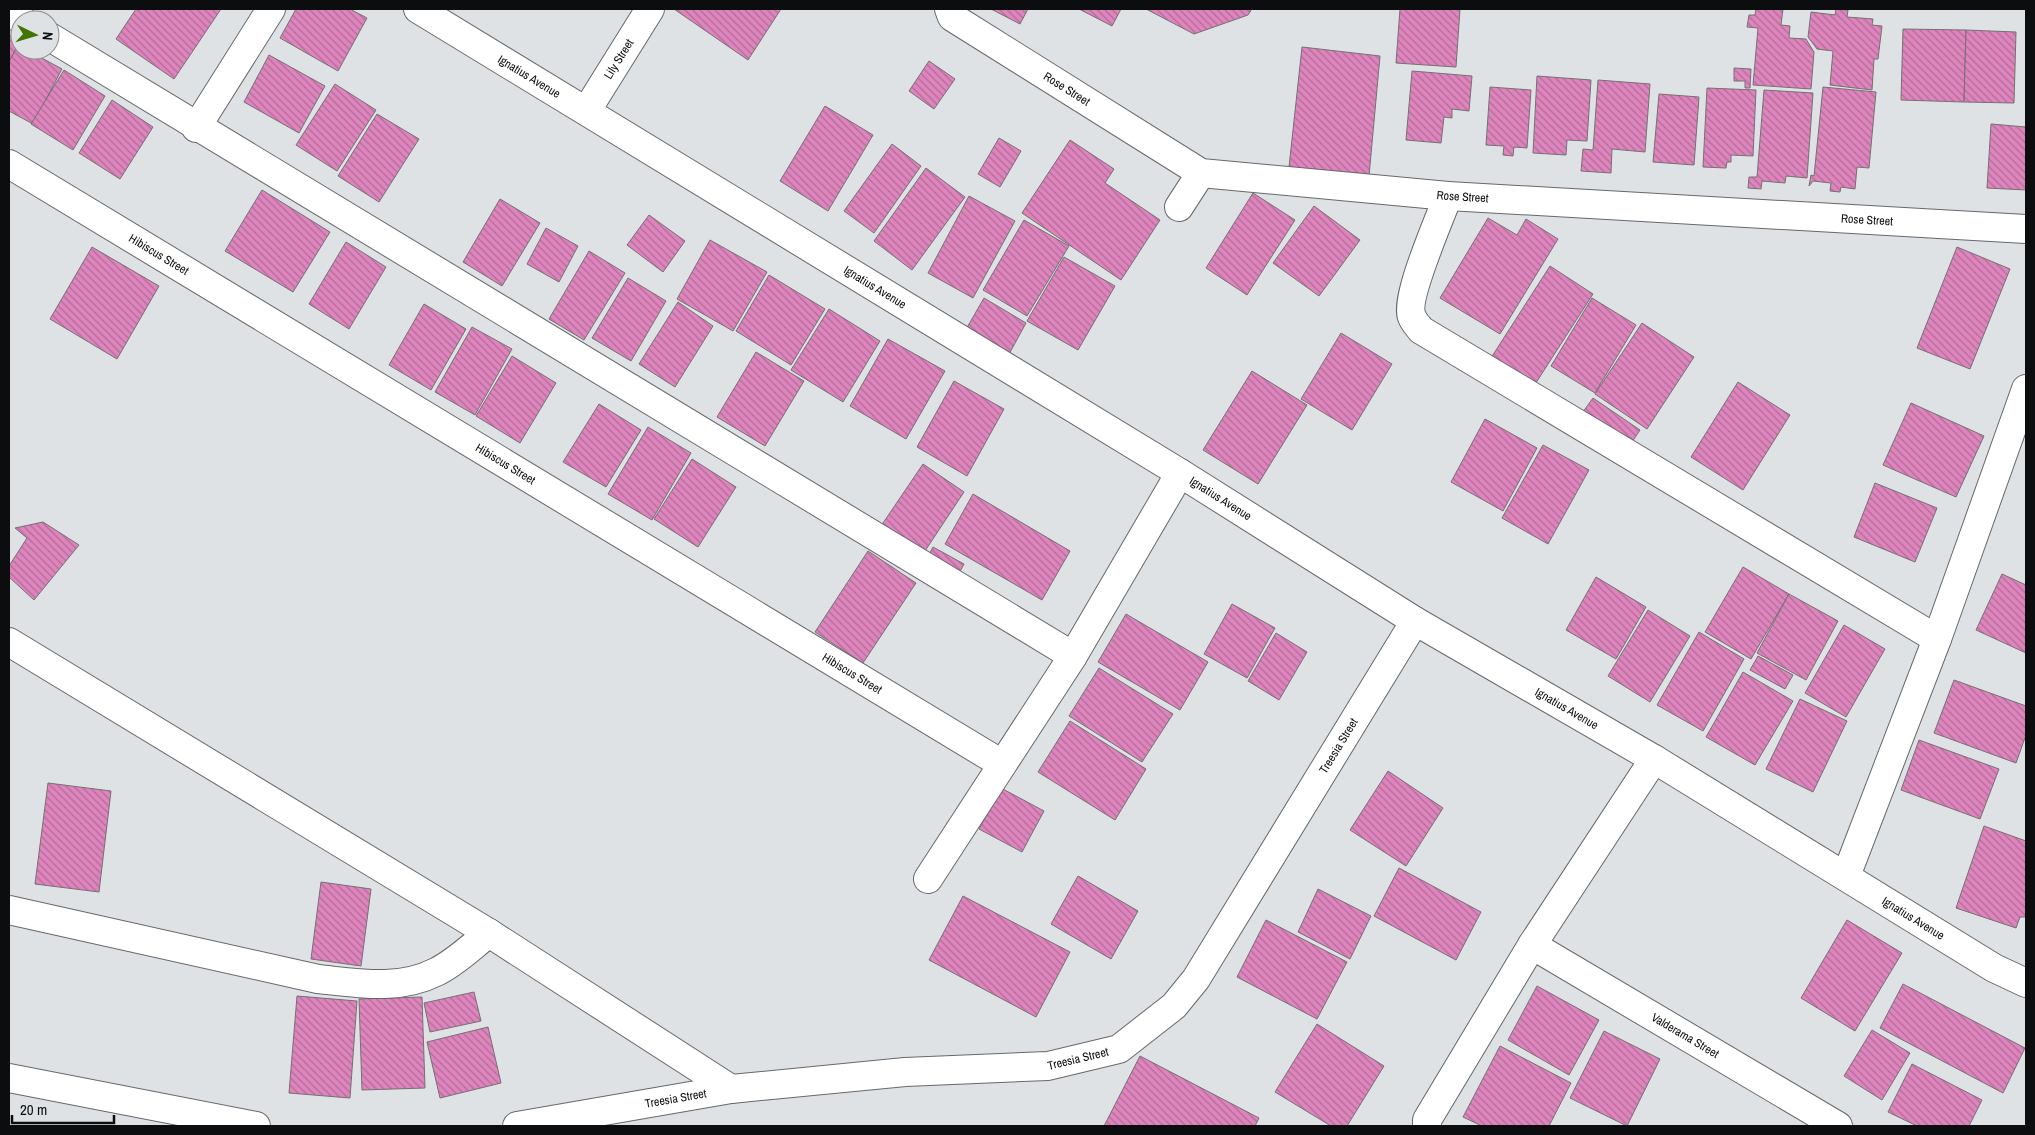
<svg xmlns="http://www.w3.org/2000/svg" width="2035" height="1135" font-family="'Archivo Narrow',sans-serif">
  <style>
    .building { fill: url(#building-back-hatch); stroke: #747072 }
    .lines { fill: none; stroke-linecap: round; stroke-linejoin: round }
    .minor-casing { stroke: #66686b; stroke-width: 30 }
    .minor { stroke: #fff; stroke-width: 28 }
    .labels { text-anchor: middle; stroke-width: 4.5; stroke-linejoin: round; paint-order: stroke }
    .street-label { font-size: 12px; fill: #0c0d0e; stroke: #dfe2e5 }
  </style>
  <defs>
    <pattern id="building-back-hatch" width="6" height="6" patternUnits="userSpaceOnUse" patternTransform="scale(1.25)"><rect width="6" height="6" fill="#de85bd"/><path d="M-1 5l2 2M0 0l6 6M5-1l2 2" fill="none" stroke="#b26b98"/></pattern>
  </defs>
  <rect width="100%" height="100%" fill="#dfe2e5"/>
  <g class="building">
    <polygon points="136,9 221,9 174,79 116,39"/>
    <polygon points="296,9 350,9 367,18 338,71 280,38"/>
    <polygon points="674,9 781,9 748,60"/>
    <polygon points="991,9 1028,9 1020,24"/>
    <polygon points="1079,9 1121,9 1112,26"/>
    <polygon points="1146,9 1252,9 1248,15 1194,34"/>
    <polygon points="1400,9 1460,9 1456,67 1396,63"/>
    <polygon points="1756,9 1783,9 1781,25 1790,26 1789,38 1806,39 1814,52 1811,89 1753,85 1758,28 1747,27 1749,15 1755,15"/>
    <polygon points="1836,9 1848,10 1847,17 1873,19 1872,25 1882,26 1878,59 1874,59 1872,90 1830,85 1833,51 1817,49 1808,37 1811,12 1835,15"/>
    <polygon points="1903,29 1966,30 1964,102 1901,100"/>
    <polygon points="1966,30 2016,32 2014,103 1964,102"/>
    <polygon points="9,35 20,42 9,62"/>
    <polygon points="18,45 20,50 27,50 62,69 33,124 9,111 9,62"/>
    <polygon points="1302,47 1380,56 1369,176 1289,167"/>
    <polygon points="269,55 325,86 299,133 244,102"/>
    <polygon points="929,61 955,79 934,109 909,91"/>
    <polygon points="1734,68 1751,69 1750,88 1745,88 1745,81 1734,81"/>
    <polygon points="64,70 105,96 73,150 31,124"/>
    <polygon points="1412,71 1472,76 1469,111 1452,109 1452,118 1444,117 1441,143 1406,140"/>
    <polygon points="1537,76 1591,80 1587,141 1567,140 1566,155 1533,153"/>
    <polygon points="1598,80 1650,84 1645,152 1612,149 1611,173 1581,171 1583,149 1593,150"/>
    <polygon points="335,84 376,110 337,171 296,145"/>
    <polygon points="1490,87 1531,90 1527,148 1514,147 1513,156 1503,155 1504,146 1486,145"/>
    <polygon points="1823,87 1876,92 1869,168 1857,167 1855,189 1841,187 1840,192 1830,191 1831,183 1813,181 1809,186 1811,175 1814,176"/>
    <polygon points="1707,88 1756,90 1753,156 1731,155 1731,162 1727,162 1726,168 1703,167"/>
    <polygon points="1764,90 1813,93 1807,178 1786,176 1785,183 1762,181 1761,189 1748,188 1749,177 1757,177"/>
    <polygon points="1659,94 1699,97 1694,165 1653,162"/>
    <polygon points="112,100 153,127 120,179 79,153"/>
    <polygon points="825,106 873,135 828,211 780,181"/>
    <polygon points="377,114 419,139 379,202 338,176"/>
    <polygon points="1991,124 2026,127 2026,190 1987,188"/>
    <polygon points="999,138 1021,151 1000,187 978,174"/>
    <polygon points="1070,140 1114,169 1105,183 1160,220 1121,280 1022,213"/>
    <polygon points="892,144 921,166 874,233 844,211"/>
    <polygon points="926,168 965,197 912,270 874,241"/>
    <polygon points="262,190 330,232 293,292 225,251"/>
    <polygon points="1253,193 1295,220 1247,295 1206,268"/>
    <polygon points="969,196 1015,221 973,298 928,273"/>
    <polygon points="500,199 540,223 502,286 463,262"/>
    <polygon points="1314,206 1360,240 1319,296 1273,263"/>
    <polygon points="649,215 685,241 663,272 627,245"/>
    <polygon points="1488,218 1517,235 1526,219 1558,239 1500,334 1440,298"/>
    <polygon points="1024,220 1069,246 1027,316 983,290"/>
    <polygon points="546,228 578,246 559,282 527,264"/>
    <polygon points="710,240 767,272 733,331 677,299"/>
    <polygon points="346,242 386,267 349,329 309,304"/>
    <polygon points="92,247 159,286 117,359 50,319"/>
    <polygon points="1957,247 2010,269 1970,369 1917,348"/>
    <polygon points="589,251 625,273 584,340 549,319"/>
    <polygon points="1064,257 1115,286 1078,350 1027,321"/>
    <polygon points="1550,266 1593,294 1532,389 1489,361"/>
    <polygon points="769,275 825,309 791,365 736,331"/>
    <polygon points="628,278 666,301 631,361 592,338"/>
    <polygon points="984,298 1026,323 1008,356 965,331"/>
    <polygon points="1592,298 1636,325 1595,393 1551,366"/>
    <polygon points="678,302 713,326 675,387 639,364"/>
    <polygon points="424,304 466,329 431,390 389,365"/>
    <polygon points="829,309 880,341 843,402 791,370"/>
    <polygon points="1642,323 1694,357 1647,429 1595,394"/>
    <polygon points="472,327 512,349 475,415 435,392"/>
    <polygon points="1341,333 1392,364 1352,430 1301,399"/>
    <polygon points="888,339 945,371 906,439 850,406"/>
    <polygon points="756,352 804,381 765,446 717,417"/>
    <polygon points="512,356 556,383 520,443 476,416"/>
    <polygon points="1252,371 1307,405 1258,484 1203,450"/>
    <polygon points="954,381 1004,409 967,476 917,447"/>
    <polygon points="1738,382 1790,415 1743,490 1691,457"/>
    <polygon points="1593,398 1640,430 1628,448 1580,416"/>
    <polygon points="1911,403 1984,436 1956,497 1883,465"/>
    <polygon points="599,404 641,430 606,487 563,462"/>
    <polygon points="1485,419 1537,448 1503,511 1451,482"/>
    <polygon points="648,427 691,453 652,520 608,494"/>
    <polygon points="1543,445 1589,470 1548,544 1502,518"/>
    <polygon points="692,459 736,487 698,547 654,519"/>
    <polygon points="923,464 964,492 923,554 881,526"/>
    <polygon points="1875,483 1937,508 1915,562 1854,537"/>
    <polygon points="973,494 1070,551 1042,600 945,544"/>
    <polygon points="43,522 79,545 34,600 9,577 9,566 27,538 15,528"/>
    <polygon points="933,547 964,564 956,579 925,562"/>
    <polygon points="868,551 916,583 863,663 815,632"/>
    <polygon points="1743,567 1789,594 1751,659 1705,632"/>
    <polygon points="2002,574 2026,585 2026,653 1976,630"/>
    <polygon points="1596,577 1646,607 1616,659 1566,630"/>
    <polygon points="1789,594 1838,621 1806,680 1757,653"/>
    <polygon points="1232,604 1275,628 1247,678 1204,654"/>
    <polygon points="1648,610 1690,636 1650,702 1608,676"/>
    <polygon points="1126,614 1208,662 1180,710 1098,662"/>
    <polygon points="1844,625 1885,649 1846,717 1805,693"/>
    <polygon points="1699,632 1744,659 1703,731 1657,705"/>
    <polygon points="1276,633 1307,652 1279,700 1248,681"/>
    <polygon points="1758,656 1793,675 1785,689 1750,670"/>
    <polygon points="1099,668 1173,714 1142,762 1069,716"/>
    <polygon points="1743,672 1793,701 1755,765 1706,737"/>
    <polygon points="1954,680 2026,706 2026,735 2016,763 1934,733"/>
    <polygon points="1800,699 1847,721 1813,792 1766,769"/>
    <polygon points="1070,721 1146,769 1115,820 1038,772"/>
    <polygon points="1919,740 1999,769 1980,819 1901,790"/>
    <polygon points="1388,771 1443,808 1406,866 1350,830"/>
    <polygon points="48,783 111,791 99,892 35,884"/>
    <polygon points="1001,788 1044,811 1022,852 979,829"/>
    <polygon points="1984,826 2026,841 2026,917 2020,917 2016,928 1956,908"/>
    <polygon points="1399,868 1481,912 1456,960 1374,916"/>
    <polygon points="1078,876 1138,911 1111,959 1051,924"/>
    <polygon points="321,882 371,889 361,966 311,959"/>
    <polygon points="1318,889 1371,916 1350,959 1298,932"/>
    <polygon points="963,896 1070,952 1036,1017 929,960"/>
    <polygon points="1266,920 1347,962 1317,1019 1237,977"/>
    <polygon points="1847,920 1902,953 1855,1031 1801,998"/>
    <polygon points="1903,984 2025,1048 2003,1093 1880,1028"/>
    <polygon points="1537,986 1599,1020 1569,1075 1508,1040"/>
    <polygon points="474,992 481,1021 430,1032 424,1003"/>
    <polygon points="297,996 357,1001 350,1098 289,1093"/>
    <polygon points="422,997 425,1088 362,1090 359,999"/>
    <polygon points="1317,1024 1384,1066 1347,1126 1331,1126 1275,1092"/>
    <polygon points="488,1027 501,1083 440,1098 427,1042"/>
    <polygon points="1872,1030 1910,1053 1882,1100 1844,1076"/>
    <polygon points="1604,1031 1660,1059 1627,1126 1570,1098"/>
    <polygon points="1500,1046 1571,1083 1549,1126 1482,1126 1463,1117"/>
    <polygon points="1140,1056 1259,1118 1255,1126 1104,1126"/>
    <polygon points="1912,1064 1982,1100 1969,1126 1917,1126 1888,1112"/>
  </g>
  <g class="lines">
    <g class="minor-casing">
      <g id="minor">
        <path id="s1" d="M 418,9 L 1180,473 L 1415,621 L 1654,759 L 1994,968 L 2026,983"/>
        <path id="s2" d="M 949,9 L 952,17 L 1201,173 L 1448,196 L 2026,229"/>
        <polyline points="9,12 22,20"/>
        <polyline points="50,37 1073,656"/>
        <path id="s3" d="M 587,110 L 650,9"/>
        <polyline points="196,128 271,9"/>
        <path id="s4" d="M 9,164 L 1002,764"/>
        <path d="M 1448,196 C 1440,218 1404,299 1412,317 C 1414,322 1418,326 1421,330 L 1937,639"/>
        <polyline points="1179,207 1201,173"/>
        <polyline points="9,642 489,933 731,1089"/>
        <polyline points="1846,876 1937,639 2026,389"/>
        <polyline points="928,879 1073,656 1180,473"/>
        <path d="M 9,910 L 318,979 C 357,983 399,991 436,972 C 455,963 472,946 489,933"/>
        <path id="s5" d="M 1532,945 L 1838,1126"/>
        <polyline points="9,1078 256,1126"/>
        <path id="s6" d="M 517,1126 L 731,1089 L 905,1072 L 1048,1066 L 1119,1049 L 1174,1006 L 1196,979 L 1415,621"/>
        <polyline points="1427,1126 1427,1120 1532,945 1654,759"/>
      </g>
    </g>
    <use href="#minor" class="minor"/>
  </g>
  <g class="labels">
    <g class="street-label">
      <text dy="4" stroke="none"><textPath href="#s3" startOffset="60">Lily Street</textPath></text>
      <text dy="4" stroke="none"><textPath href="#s1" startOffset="130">Ignatius Avenue</textPath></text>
      <text dy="4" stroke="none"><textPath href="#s2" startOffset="144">Rose Street</textPath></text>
      <text dy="4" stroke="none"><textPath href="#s2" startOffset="565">Rose Street</textPath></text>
      <text dy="4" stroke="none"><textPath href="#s2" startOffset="970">Rose Street</textPath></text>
      <text dy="4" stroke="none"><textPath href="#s4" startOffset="175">Hibiscus Street</textPath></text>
      <text dy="4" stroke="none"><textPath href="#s1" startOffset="535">Ignatius Avenue</textPath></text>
      <text dy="4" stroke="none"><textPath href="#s4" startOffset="580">Hibiscus Street</textPath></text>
      <text dy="4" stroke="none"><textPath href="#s1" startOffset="940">Ignatius Avenue</textPath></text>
      <text dy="4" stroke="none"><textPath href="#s4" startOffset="985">Hibiscus Street</textPath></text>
      <text dy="4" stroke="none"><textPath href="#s1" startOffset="1345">Ignatius Avenue</textPath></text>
      <text dy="4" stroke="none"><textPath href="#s6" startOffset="986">Treesia Street</textPath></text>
      <text dy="4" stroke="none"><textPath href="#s1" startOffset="1750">Ignatius Avenue</textPath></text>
      <text dy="4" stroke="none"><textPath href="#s5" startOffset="178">Valderama Street</textPath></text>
      <text dy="4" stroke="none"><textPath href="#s6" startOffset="566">Treesia Street</textPath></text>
      <text dy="4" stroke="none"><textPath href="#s6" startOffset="161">Treesia Street</textPath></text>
    </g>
  </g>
  <rect width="2035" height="1135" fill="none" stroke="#0c0d0e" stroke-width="20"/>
  <g transform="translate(35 35) rotate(95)"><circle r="24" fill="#dfe2e5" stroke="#8b8d8f"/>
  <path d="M0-4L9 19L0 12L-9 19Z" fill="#407500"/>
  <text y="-8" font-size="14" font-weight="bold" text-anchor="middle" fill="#0c0d0e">N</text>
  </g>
  <path d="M12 1115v8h102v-8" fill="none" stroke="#0c0d0e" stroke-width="2.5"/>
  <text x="20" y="1115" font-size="15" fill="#0c0d0e" stroke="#dfe2e5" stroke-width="4" paint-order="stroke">20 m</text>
</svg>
